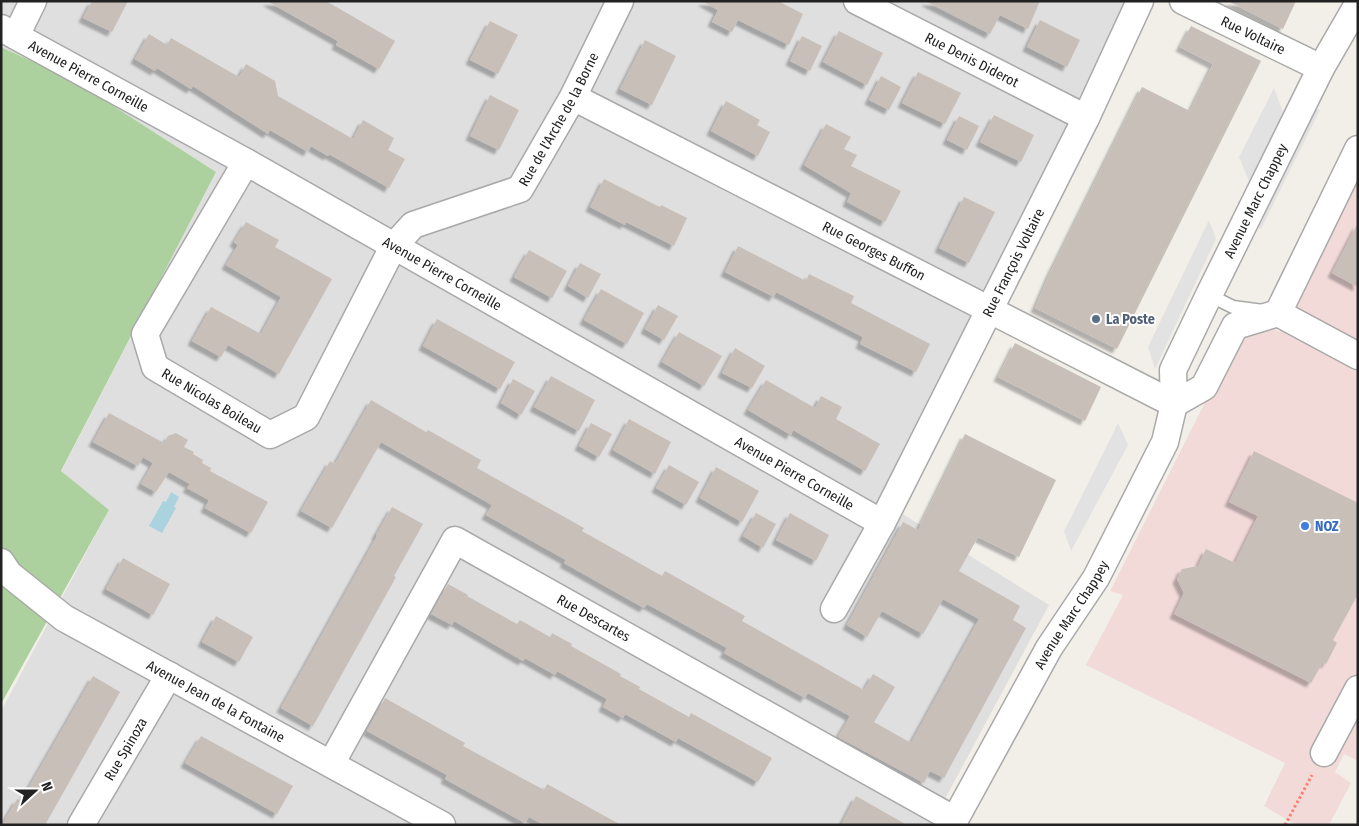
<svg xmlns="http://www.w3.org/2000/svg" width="1359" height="826" font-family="'Fira Sans Condensed',sans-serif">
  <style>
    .residential { fill: #e0dfdf }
    .commercial { fill: #f2dad9 }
    .forest { fill: #add19e }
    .parking { fill: #e2e2e2 }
    .water { fill: #aad3df }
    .building { fill: #c7bfb8; filter: url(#shadow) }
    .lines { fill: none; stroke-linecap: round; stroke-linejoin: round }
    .lane-casing { stroke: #a9a9a9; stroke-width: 15 }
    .street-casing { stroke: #a9a9a9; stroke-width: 29 }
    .path { stroke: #fa8072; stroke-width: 3; stroke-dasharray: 2.5 2.5; stroke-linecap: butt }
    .lane { stroke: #fff; stroke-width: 12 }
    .street { stroke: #fff; stroke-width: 26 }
    .service-dot { fill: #5c6f8a; stroke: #fff; stroke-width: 2 }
    .shop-dot { fill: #3f7fe0; stroke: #fff; stroke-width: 2 }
    .labels { text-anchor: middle; stroke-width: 4; stroke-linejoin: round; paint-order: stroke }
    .street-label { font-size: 14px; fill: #222; stroke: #fff }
    .service-label { font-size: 14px; font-weight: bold; fill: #4e5e75; stroke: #fff; text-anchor: start }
    .shop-label { font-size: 14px; font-weight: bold; fill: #366cbe; stroke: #fff; text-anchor: start }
  </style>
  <defs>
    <filter id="shadow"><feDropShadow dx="-4.5" dy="4.5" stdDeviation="1" flood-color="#0004"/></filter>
  </defs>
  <rect width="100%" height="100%" fill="#f2efe9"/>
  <polygon class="residential" points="1,1 1146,1 901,513 1049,605 931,825 1,825 1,711 109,510 61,472 216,172 73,80 1,47"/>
  <polygon class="commercial" points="1358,175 1358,761 1344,754 1335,772 1351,783 1329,825 1296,825 1264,806 1285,763 1086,665 1123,595 1110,591 1239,335 1271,328 1280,332"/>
  <polygon class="forest" points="1,47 73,80 216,172 61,471 109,510 1,704"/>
  <g class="parking">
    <polygon points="1274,88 1283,112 1249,181 1239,157"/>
    <polygon points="1312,107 1320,110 1261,229 1254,226"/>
    <polygon points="1209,220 1216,239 1155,369 1148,347"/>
    <polygon points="1118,423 1128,445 1071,551 1064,531"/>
  </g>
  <polygon class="water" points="171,492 179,497 174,507 176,508 162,533 149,526 163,501 166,502"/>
  <g class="building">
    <polygon points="92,1 128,1 112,32 83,18"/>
    <polygon points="267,1 326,1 395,41 379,69 336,45 338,41"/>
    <polygon points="702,1 778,1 803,14 789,45 738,20 732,32 712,22 718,10"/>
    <polygon points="925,1 1040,1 1028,29 1000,15 990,34"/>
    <polygon points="1228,1 1296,1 1283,29"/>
    <polygon points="1040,20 1080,40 1067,67 1027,47"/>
    <polygon points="490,21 518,35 498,74 470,60"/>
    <polygon points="1191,26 1261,61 1117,349 1035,308 1050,273 1142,87 1190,111 1213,64 1180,47"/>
    <polygon points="839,31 883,53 867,85 823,62"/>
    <polygon points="149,34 167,45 171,38 239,77 246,64 275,81 278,96 353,139 363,120 394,138 388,150 405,159 389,188 329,154 328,156 311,146 308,152 270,130 268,134 193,86 191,89 157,68 155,71 135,59"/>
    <polygon points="802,36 822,46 810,71 790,61"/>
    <polygon points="645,40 676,56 652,105 620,89"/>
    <polygon points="918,72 961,93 945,124 902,103"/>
    <polygon points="881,76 901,87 889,110 869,100"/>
    <polygon points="490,95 519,110 499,150 470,136"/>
    <polygon points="726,101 760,120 757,125 770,132 758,156 711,131"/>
    <polygon points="994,115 1034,135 1021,162 980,142"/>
    <polygon points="959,116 979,126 967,150 947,140"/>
    <polygon points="826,124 851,137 844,149 857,155 851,166 901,191 885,222 847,202 851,193 804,165"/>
    <polygon points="604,179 660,207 661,205 687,218 674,246 626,222 625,225 590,207"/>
    <polygon points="964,197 995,212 969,263 939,248"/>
    <polygon points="246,222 279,240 275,247 332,279 279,374 228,345 221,357 192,341 211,307 261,334 281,297 226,265 238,245 234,242"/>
    <polygon points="1358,223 1358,287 1332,273"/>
    <polygon points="738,246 806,281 809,274 854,296 851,303 930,344 916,372 860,344 863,337 776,292 774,297 725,272"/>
    <polygon points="529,250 567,271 552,298 514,277"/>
    <polygon points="580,263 601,274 588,298 568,286"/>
    <polygon points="601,289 644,313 627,344 584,320"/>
    <polygon points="658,305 678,316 664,340 645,329"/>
    <polygon points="437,319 515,362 500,389 423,346"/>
    <polygon points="679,332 722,356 704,386 662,362"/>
    <polygon points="1015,343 1101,387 1085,421 998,377"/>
    <polygon points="735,348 765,366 752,388 722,373"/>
    <polygon points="551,376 595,400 579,431 534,407"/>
    <polygon points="513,379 535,391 521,415 501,403"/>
    <polygon points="766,380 815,408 821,396 842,407 836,419 880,444 865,471 793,430 791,435 748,410"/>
    <polygon points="371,400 426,432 428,430 481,460 477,468 584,528 582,531 662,576 665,571 745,616 742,621 864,690 873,674 895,687 874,722 911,743 979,619 943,599 923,634 882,611 867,637 847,625 903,522 918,530 965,434 1056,480 1019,557 978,537 959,571 1020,606 1013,620 1026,628 944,778 930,771 924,783 838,737 850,716 808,693 805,698 724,653 727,648 647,604 644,608 564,563 566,560 486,515 492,505 381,442 332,528 301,511 330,461 335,464"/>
    <polygon points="109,413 164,443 168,436 176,433 188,440 184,447 194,452 193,454 203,460 202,463 211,468 210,471 268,502 251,533 205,508 209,500 187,488 190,484 169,472 156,492 141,484 153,463 143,457 138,466 93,442"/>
    <polygon points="629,419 671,442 655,474 613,450"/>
    <polygon points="591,423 612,434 599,457 579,446"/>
    <polygon points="1254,451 1358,503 1358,594 1333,640 1337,643 1326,664 1323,662 1311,683 1174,614 1184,593 1177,579 1182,569 1198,566 1206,549 1235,563 1258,516 1229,502"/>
    <polygon points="669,465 699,482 686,505 656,488"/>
    <polygon points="716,467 759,491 742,522 700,498"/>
    <polygon points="392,507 423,524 394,576 396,577 313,726 281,708 377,536 376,535"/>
    <polygon points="756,513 776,524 763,548 743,536"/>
    <polygon points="790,513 829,535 816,561 776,540"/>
    <polygon points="123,558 170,584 153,615 106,589"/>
    <polygon points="448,584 468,595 467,596 517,624 520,620 550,637 552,633 572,644 571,646 621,674 620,676 640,687 639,689 689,717 691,713 772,758 758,782 678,738 676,742 625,714 623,718 603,707 607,699 557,671 555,675 525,658 523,661 454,621 452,625 431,614"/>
    <polygon points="216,616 253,637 239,662 202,642"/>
    <polygon points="93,676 120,692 45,825 2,825 17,799 21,801"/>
    <polygon points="385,698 465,743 463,746 544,790 547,784 621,825 544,825 529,817 525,823 445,779 447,775 367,731"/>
    <polygon points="201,736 293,786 277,814 185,763"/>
    <polygon points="856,796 907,825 841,825"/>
  </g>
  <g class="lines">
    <g class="lane-casing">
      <polyline id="lane" points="1209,295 1233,307 1263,311"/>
    </g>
    <g class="street-casing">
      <g id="street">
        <path id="s1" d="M 857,1 L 1086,118"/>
        <path id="s2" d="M 1183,1 L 1321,68"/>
        <path id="s3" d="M 1,28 L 246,162 L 882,523"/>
        <polyline points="16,36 33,1"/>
        <path id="s4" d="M 573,97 C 773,199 974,302 1174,404"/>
        <path id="s5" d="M 246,162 L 145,334 L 155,367 L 270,435 L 306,417 L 393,247 L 413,225 L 520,189 L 573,97 L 620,1"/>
        <polyline points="1278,313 1358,356"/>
        <polyline points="1174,404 1204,387 1235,326 1278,313 1358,149"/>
        <path id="s6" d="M 1,562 L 9,574 L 64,618 L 442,825"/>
        <path id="s7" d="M 834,609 L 882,523 L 1086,118 L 1140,1"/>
        <polyline points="1324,753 1358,689"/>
        <path id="s8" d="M 331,764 L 455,540 L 955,820"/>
        <path id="s9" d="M 81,825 L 169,675"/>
        <path id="s10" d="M 952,825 L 1049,648 L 1096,578 L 1165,442 L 1174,404 L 1173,370 L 1209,295 L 1321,68 L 1358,4"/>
      </g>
    </g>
    <polyline class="path" points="1285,825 1312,775"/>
    <use href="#lane" class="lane"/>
    <use href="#street" class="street"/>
  </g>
  <circle class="service-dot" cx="1096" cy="319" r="5"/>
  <circle class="shop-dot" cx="1305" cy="526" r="5"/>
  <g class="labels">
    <g class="street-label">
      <text dy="5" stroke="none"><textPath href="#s2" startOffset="78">Rue Voltaire</textPath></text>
      <text dy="5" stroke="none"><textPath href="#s1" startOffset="129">Rue Denis Diderot</textPath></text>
      <text dy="5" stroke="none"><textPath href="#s3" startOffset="100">Avenue Pierre Corneille</textPath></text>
      <text dy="5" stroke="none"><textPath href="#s5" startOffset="821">Rue de l'Arche de la Borne</textPath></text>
      <text dy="5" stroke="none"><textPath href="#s10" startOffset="700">Avenue Marc Chappey</textPath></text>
      <text dy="5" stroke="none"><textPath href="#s4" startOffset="338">Rue Georges Buffon</textPath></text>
      <text dy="5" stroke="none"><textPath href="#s7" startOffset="390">Rue François Voltaire</textPath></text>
      <text dy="5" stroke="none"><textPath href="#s3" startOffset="505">Avenue Pierre Corneille</textPath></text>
      <text dy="5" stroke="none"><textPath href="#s5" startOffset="300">Rue Nicolas Boileau</textPath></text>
      <text dy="5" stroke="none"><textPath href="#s3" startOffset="910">Avenue Pierre Corneille</textPath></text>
      <text dy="5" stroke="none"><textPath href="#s10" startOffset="242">Avenue Marc Chappey</textPath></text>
      <text dy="5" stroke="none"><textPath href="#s8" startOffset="415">Rue Descartes</textPath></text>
      <text dy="5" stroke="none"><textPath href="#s6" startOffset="258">Avenue Jean de la Fontaine</textPath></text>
      <text dy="5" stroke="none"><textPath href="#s9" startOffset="88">Rue Spinoza</textPath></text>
    </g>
    <g class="service-label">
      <text x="1106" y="324">La Poste</text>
    </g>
    <g class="shop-label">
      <text x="1315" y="531">NOZ</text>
    </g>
  </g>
  <rect width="1359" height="826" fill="none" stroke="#222222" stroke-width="5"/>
  <g transform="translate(35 791) rotate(69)" stroke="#ffffff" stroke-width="4" paint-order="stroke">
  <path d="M0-4L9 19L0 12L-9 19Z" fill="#222222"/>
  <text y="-8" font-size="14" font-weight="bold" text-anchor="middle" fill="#222222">N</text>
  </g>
</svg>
